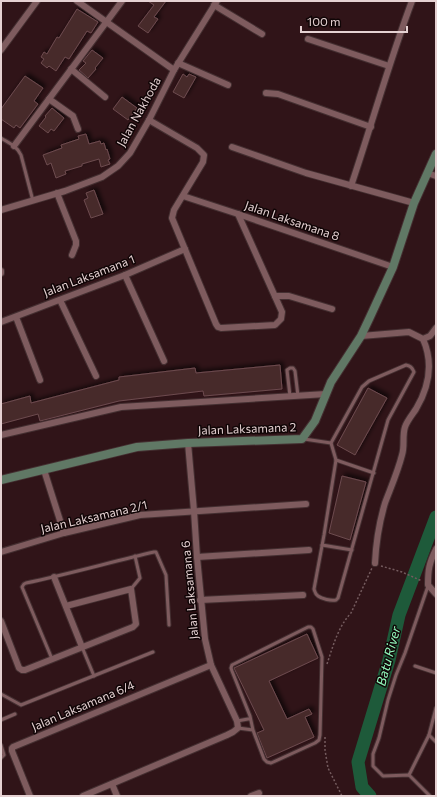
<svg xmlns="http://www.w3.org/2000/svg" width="437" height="797" font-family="Commissioner,sans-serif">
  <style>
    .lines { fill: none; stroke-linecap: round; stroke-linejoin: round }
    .river { stroke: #1e5a3a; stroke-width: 13 }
    .building { fill: #47292c; stroke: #6d4b4e; filter: url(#shadow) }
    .lane-casing { stroke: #442f31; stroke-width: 5 }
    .street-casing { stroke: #442f31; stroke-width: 8 }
    .secondary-casing { stroke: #442f31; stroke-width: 10 }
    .path { stroke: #745b5e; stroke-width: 1.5; stroke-dasharray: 2 2; stroke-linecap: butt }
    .lane { stroke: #7e5b5e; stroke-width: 3 }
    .street { stroke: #7e5b5e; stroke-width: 6 }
    .secondary { stroke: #607865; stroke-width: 8 }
    .labels { text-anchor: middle; stroke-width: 3; stroke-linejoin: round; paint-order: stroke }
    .street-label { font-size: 12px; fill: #e5d1d2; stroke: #100506 }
    .water-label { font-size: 13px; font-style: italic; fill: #94febf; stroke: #100506 }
  </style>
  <defs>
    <filter id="shadow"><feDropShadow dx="3" dy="-3" stdDeviation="2" flood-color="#0009"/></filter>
  </defs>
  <rect width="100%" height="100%" fill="#301418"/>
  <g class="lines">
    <polyline class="river" points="370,796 362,787 358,762 389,660 399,615 436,517"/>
  </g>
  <g class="building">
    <polygon points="148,1 166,1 154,17 158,19 148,33 138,26 154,5"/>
    <polygon points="77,9 98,22 91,33 87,31 69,59 65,57 56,71 49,66 47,68 41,63 44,59 41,57 44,52 47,54 57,37 59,38"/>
    <polygon points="92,50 103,58 95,68 96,69 88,78 79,70 86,63 83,61"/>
    <polygon points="183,74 187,77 189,74 196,77 184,98 173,92"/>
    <polygon points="25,76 43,88 34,101 38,104 20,128 16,125 14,128 1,119 1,109"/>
    <polygon points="122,97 137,108 128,120 113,109"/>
    <polygon points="52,108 64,118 54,131 51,129 48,133 39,126 46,117 45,116"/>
    <polygon points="86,134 89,144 100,141 101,144 104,143 106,150 107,149 110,159 108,160 110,164 101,167 99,159 82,164 82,166 65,171 66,174 56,178 51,163 47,165 43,155 62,148 61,145 79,139 78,136"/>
    <polygon points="94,190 103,214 91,218 84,200 88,198 86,193"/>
    <polygon points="280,365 282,389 204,396 203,391 119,401 40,421 38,414 1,424 1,404 30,396 31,403 119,380 119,377 195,368 196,373"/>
    <polygon points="368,388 387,398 355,455 337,445"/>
    <polygon points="342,476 366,482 350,540 329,533"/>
    <polygon points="307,634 318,658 269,681 287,719 309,709 312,714 305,717 314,737 267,758 257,733 264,730 234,668"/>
  </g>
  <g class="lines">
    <g class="lane-casing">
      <g id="lane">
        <path d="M 1,138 C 9,143 17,146 21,155 L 33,201"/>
        <path d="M 406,365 C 410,366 412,367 414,372 L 388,420 L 338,598 L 336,600 C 331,601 322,599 318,596 C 315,594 315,592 314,589 L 324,535 L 336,460 L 331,443 L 362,387 L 369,381 Z"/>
        <polyline points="290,396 287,370 290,368 293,368 295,371 298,396"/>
        <polyline points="304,439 331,443"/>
        <polyline points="336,460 374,473"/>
        <polyline points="322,545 352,550"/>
        <polyline points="428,586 405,653 396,675 388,700 379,738 373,754 373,766 383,776 409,775 430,796"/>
        <polyline points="131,589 140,578 135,556"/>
        <polyline points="82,647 94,676"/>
        <path d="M 52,659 L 22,587 L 24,584 L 26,583 C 69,574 111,562 154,552 L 156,552 L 166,575 L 169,625"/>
        <polyline points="415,666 436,673"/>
        <polyline points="1,694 21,705 153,652"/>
        <polyline points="436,708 429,735 436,742"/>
        <polyline points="1,720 15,714"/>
        <polyline points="237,721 248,719 250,719"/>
        <polyline points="238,728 253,730 264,759 267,762 271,763 315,743 319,740 320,735 322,657 313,629 311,627 308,627 232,665 231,668 232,671 250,716 253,730"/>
        <polyline points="1,745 4,755 1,758"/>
        <polyline points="409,775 429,735"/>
      </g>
    </g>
    <g class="street-casing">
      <g id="street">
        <polyline points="77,1 174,70"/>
        <polyline points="214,5 262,34"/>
        <polyline points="308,39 389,66"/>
        <polyline points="1,50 37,1"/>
        <polyline points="178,63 228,85"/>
        <polyline points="71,69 105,97"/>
        <polyline points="266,93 278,94 371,127"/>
        <polyline points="49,99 73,116 78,129"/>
        <polyline points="149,120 197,148 204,155 203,162 174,210 172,218 216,324 218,327 221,328 275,325 281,319 282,312 238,214"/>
        <polyline points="14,146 122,1"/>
        <polyline points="232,147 306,173 414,203"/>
        <polyline points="427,173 436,176"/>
        <path d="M 351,186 C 372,124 389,62 412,1"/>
        <polyline points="57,193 76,241 76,245 72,255"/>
        <polyline points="183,196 238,214 393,267"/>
        <polyline points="1,210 65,191 102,177 118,166 130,153 149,120 174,70 217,1"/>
        <polyline points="1,271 1,273"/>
        <polyline points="125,275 164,361"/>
        <polyline points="275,296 289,296 332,309"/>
        <polyline points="60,300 96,376"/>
        <polyline points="16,317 40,380"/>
        <polyline points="1,322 125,275 185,249"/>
        <polyline points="361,336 409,332 423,339 430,336 436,328"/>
        <polyline points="1,435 121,407 326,394"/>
        <polyline points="44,470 64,533"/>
        <path d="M 436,549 C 429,563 428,570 428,585 L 436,594"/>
        <polyline points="1,552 64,533 140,515 306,504"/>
        <polyline points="197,557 309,550"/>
        <path d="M 375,563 C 376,543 379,523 385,503 C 391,487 398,471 402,455 C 405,446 402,436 405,427 C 407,421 412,415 416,409 C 429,387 434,364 423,339"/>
        <polyline points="54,577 82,647"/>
        <polyline points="200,600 303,595"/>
        <polyline points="1,621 19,668 22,670 25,670 133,627 136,624 131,589 66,606"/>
        <polyline points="112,784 117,796"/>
        <polyline points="30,796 12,751 12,748 13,747 211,665"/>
        <polyline points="83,796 227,735 233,732 238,728 237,721 211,665 205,639 197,557 194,511 188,443"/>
        <polyline points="251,796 259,793"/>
      </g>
    </g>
    <g class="secondary-casing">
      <polyline id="secondary" points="1,480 137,447 188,443 302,439 315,421 331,382 361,336 370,317 393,267 414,203 436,154"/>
    </g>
    <g class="path">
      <polyline points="381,566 402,572 422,581"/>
      <path d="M 327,664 C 333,646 338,627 351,613 L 372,568"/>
      <polyline points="325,737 325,750 328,768 342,796"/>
    </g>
    <use href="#lane" class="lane"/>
    <use href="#street" class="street"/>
    <use href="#secondary" class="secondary"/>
  </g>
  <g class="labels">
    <g class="street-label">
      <text transform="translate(139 112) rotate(-61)" y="4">Jalan Nakhoda</text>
      <text transform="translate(292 221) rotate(19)" y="4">Jalan Laksamana 8</text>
      <text transform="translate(89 276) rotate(-21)" y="4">Jalan Laksamana 1</text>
      <text transform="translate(247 429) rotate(-2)" y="4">Jalan Laksamana 2</text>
      <text transform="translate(94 517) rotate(-13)" y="4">Jalan Laksamana 2/1</text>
      <text transform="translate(190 590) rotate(-95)" y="4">Jalan Laksamana 6</text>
      <text transform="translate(83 706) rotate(-23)" y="4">Jalan Laksamana 6/4</text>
    </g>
    <g class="water-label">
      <text transform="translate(388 656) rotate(-75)" y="5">Batu River</text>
    </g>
  </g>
  <rect width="437" height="797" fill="none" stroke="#e5d1d2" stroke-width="4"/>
  <path d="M301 26v6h106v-6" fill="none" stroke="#e5d1d2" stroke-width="2"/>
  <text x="307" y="26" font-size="12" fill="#e5d1d2" stroke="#100506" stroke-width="3" paint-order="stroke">100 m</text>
</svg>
